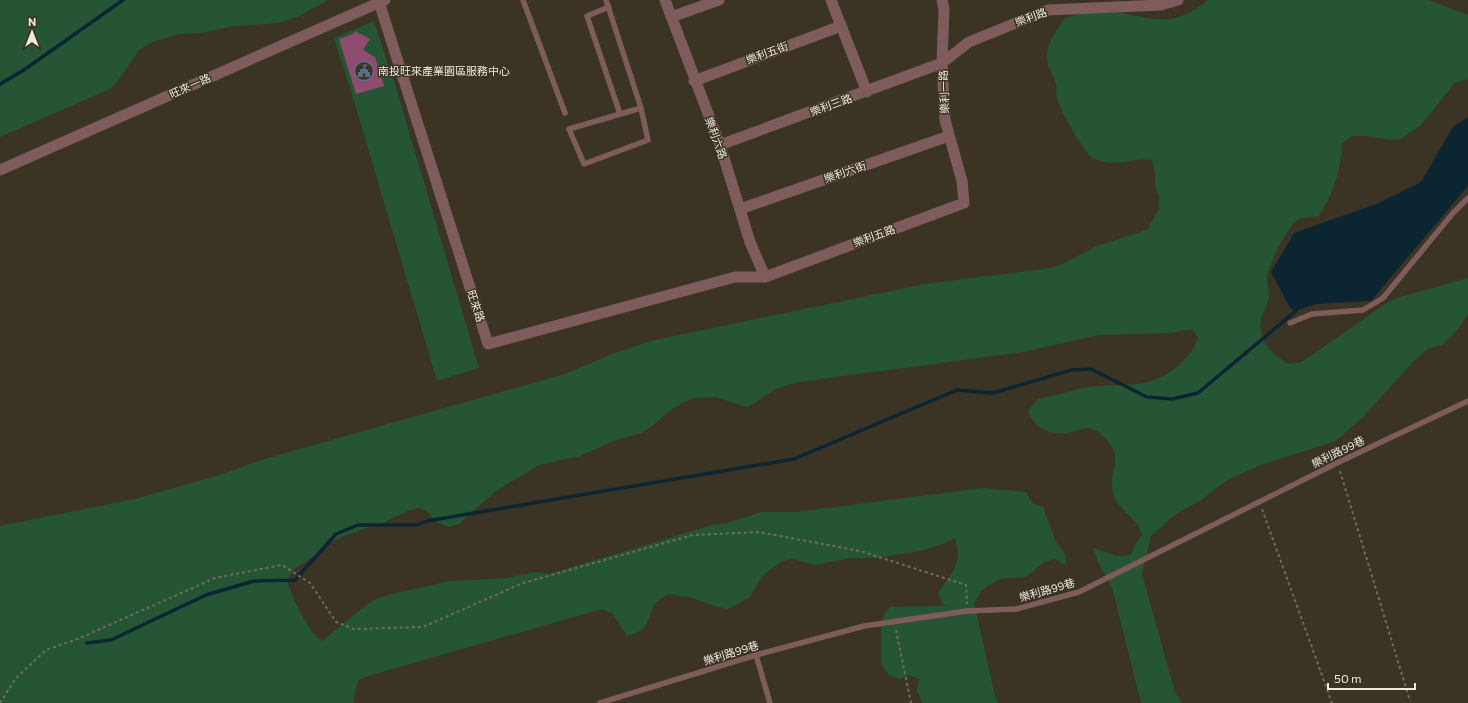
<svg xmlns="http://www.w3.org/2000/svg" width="1468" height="703" font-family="Commissioner,'Noto Sans TC',sans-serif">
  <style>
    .green { fill: #265535 }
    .water { fill: #0c2533 }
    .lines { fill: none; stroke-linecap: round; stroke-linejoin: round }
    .stream { stroke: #0c2533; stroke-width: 3.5 }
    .building { fill: #8f4c6f }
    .path { stroke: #736c5e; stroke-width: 2; stroke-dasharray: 3 3; stroke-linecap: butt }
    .lane { stroke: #7f5c5c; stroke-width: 5.5 }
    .street { stroke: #7f5c5c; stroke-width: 11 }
    .labels { text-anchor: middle; stroke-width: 3; stroke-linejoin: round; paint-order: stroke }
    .street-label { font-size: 11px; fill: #efeae0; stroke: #3b3323 }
    .poi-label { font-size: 11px; fill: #efeae0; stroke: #3b3323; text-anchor: start }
  </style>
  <rect width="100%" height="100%" fill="#3b3323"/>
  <g class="green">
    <polygon points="0,0 328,0 299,16 279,23 234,26 201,33 180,34 152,42 139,50 118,81 110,89 0,137"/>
    <path d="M 1208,0 L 1428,0 L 1468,15 L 1468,79 L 1455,83 L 1421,125 L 1401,139 L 1389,140 L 1365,136 L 1351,136 L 1342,144 C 1341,170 1333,194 1319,216 C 1313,217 1305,217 1300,219 C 1287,224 1272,260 1268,273 C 1266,280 1269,287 1269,294 C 1269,303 1263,312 1261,320 C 1257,340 1273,355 1288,364 L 1301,362 L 1312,355 L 1385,304 L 1397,298 L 1468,278 L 1468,314 L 1458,329 L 1442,345 L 1429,348 L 1413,362 L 1363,417 L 1336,441 L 1261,465 L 1227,480 L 1200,501 L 1177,513 L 1151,536 L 1142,574 L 1175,692 L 1182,703 L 1141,703 L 1113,591 C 1107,576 1097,564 1093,548 L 1117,556 L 1131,555 L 1135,544 L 1142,535 C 1140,531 1139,526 1137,524 C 1128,513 1117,507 1113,493 C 1108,470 1126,456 1103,436 C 1101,434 1097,430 1093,429 C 1085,426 1075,432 1067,433 C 1048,435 1035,429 1028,411 L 1038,399 C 1055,396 1071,390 1088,387 C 1125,382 1151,392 1181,363 C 1189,355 1194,349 1198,339 L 1192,329 L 1170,333 L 1099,335 L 1023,352 L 799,382 C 788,385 775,388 766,395 C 759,399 755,404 747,407 L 716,397 L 694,398 L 684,402 L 672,409 L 651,427 L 641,433 L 616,440 L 580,456 L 539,465 L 496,491 L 459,524 L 449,527 L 436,522 L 428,512 L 419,508 L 408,511 L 385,522 L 343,536 L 322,548 L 314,556 L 293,570 L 287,581 C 293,599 307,630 322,641 L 365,606 L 376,599 L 392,594 L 450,581 L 507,578 L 535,572 L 549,574 L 712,525 L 724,524 L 761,512 L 797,512 L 982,488 L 1026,492 L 1032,503 L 1043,507 L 1056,542 L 1065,554 L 1066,566 L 1056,559 L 1044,562 L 1026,577 L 1000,579 L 989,585 L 981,591 L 974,603 L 995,696 L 998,703 L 923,703 L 917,691 L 919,679 L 909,675 L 900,679 L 889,675 L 881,664 L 881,626 L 884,615 L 890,607 L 951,606 L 943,605 L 938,593 C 952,573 963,564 955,538 L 943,544 L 920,551 L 877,558 L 850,558 L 816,565 L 792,559 L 781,562 L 762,576 L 750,597 L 728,609 L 714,606 L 690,597 L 668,594 C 664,597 657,600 655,604 C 645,622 651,630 627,636 L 613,614 L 602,609 L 368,676 L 358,680 L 353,703 L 0,703 L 0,526 L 135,499 L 223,474 L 261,460 L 565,374 L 612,354 L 650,341 L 925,284 L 1051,268 L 1063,264 L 1097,246 L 1147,230 L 1159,209 L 1159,196 L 1155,186 L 1155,172 L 1152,160 C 1132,157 1113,169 1093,158 C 1084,153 1060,110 1057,99 C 1056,95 1057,89 1056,84 C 1054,73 1045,66 1047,53 C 1049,40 1058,28 1065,18 C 1073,16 1083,12 1091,11 C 1139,8 1164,38 1208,0 Z"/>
    <polygon points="374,21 396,88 479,368 437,381 354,101 334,38"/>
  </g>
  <polygon class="water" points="1468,117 1468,186 1371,301 1316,304 1296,311 1290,308 1271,272 1294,233 1379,203 1421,182 1453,127"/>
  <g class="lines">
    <g class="stream">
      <polyline points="0,84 24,70 123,0"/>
      <polyline points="87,643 111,640 206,595 254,581 295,580 336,534 358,525 417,525 427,521 794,459 957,390 993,393 1071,370 1091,369 1147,397 1172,399 1198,393 1296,311"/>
    </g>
  </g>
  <polygon class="building" points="355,31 370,39 363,50 375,57 384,86 356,94 339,39 353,34"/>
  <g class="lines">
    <g class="path">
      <polyline points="1340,471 1410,701"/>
      <polyline points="1262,509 1332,703"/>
      <polyline points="896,630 911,703"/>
      <polyline points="0,703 16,678 46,650 80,638 215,578 282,565 310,583 336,622 354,629 423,627 523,583 693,535 759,532 860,551 966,585 967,604"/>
    </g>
    <g class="lane">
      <polyline points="523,0 565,113"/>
      <polyline points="606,0 641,108 648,140 584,164 569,129 641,108"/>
      <polyline points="609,7 587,16 620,114"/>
      <polyline points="1290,323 1312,314 1363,310 1383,298 1453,213 1468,198"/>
      <polyline points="756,655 770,703"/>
      <polyline points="600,703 756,655 864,626 967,611 1016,609 1079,592 1337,463 1468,401"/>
    </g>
    <g class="street">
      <polyline points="665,0 720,145 750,242 765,277"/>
      <polyline points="831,0 867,92"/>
      <polyline points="379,2 488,344 735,277 765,277 964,203 962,181 945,120 942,63 944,9 942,0"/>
      <polyline points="671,17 719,0"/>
      <polyline points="694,81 841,26"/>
      <polyline points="720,145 942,63 969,42 1048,10 1161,5 1178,0"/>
      <polyline points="0,170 385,0"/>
      <polyline points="740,209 949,136"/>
    </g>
  </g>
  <defs>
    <g id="civic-ring" transform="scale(1)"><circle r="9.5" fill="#3b3323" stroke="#5c6f8a" stroke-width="1.5"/><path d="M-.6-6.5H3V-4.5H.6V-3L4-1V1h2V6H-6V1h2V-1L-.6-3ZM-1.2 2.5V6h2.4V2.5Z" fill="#5c6f8a"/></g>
  </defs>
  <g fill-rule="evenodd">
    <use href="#civic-ring" x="364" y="71"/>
  </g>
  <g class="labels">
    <g class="street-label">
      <text transform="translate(1031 17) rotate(-20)" y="4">樂利路</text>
      <text transform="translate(767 53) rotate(-20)" y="4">樂利五街</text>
      <text transform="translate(190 86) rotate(-24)" y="4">旺來一路</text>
      <text transform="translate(944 92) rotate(-92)" y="4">樂利一路</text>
      <text transform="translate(831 105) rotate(-20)" y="4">樂利三路</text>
      <text transform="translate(716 138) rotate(70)" y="4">樂利六路</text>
      <text transform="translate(845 172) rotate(-19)" y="4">樂利六街</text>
      <text transform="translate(874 236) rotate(-20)" y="4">樂利五路</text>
      <text transform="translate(476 306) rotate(72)" y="4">旺來路</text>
      <text transform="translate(1338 452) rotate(-26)" y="4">樂利路99巷</text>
      <text transform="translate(1047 590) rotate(-16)" y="4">樂利路99巷</text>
      <text transform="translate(731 653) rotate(-17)" y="4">樂利路99巷</text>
    </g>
    <g class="poi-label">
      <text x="378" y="75">南投旺來產業園區服務中心</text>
    </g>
  </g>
  <g transform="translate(32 32)" stroke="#3b3323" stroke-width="3" paint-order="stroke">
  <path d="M0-3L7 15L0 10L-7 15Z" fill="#efeae0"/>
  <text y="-6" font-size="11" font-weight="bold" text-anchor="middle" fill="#efeae0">N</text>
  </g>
  <path d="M1328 683v6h87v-6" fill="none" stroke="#efeae0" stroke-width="2"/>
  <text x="1334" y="683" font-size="12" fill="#efeae0" stroke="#3b3323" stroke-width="3" paint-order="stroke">50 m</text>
</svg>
